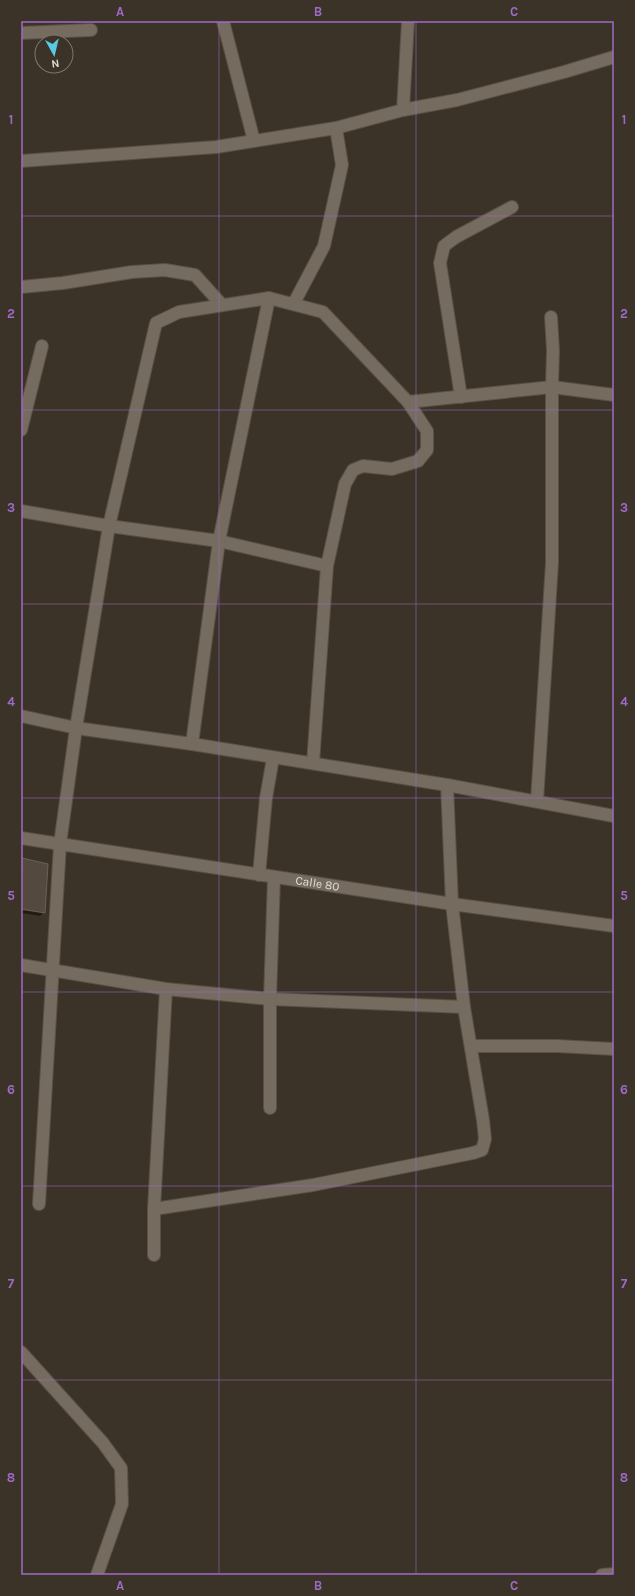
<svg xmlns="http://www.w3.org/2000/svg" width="635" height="1596" font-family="Karla,sans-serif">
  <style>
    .shadow { fill: #0007 }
    .building { fill: #53493e; stroke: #6a6054 }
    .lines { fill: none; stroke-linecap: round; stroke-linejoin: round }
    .minor-casing { stroke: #585148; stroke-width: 14 }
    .minor { stroke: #756b5f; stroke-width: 12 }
    .grid { fill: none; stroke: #9f6ac7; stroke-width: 1; stroke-opacity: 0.55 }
    .labels { text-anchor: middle; stroke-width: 3; stroke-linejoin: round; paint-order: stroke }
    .street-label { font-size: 12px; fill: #e2dcd6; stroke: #3c3328 }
    .neatline { fill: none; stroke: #9f6ac7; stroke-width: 1.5 }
    .grid-label { font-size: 13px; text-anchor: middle; font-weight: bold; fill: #9f6ac7 }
  </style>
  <rect width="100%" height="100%" fill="#3c3328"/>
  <polygon class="shadow" points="22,859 47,865 44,912 40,916 21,913 21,910 42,913 42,911 21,908"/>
  <polygon class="building" points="22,858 48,864 45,913 21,909"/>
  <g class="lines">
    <g class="minor-casing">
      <g id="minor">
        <polyline points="223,21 254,141"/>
        <polyline points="21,33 91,30"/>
        <polyline points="403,110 408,21"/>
        <polyline points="21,161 216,147 336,128 403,110 457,100 564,72 614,57"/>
        <polyline points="21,287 63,283 132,272 165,270 195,275 222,305"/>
        <polyline points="294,303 324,246 342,165 336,128"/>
        <polyline points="461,397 440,263 444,246 456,237 512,207"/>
        <polyline points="408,402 552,387 614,395"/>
        <polyline points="21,430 42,346"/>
        <polyline points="21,511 109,526 219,541 327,566"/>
        <polyline points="21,716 76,728 192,744 447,785 614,816"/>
        <polyline points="192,744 219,541 269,298"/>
        <polyline points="537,801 552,563 552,387 553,350 551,317"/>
        <path id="s1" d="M 21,838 L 452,904 L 614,926"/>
        <polyline points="259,875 266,798 273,758"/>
        <polyline points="21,965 166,989 270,999 464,1007"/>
        <polyline points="471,1046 557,1046 614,1049"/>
        <polyline points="270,1108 270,999 274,877"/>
        <polyline points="39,1204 60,844 76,728 109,526 156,323 179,312 269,298 323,312 408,402 427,431 427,450 418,461 392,469 363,466 353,470 345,484 327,566 313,763"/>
        <polyline points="154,1209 313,1185 473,1153 482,1150 485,1139 483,1120 464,1007 452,904 447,785"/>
        <polyline points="154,1255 154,1209 166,989"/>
        <polyline points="21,1352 103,1443 121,1468 122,1504 97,1575"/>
        <polyline points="602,1575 614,1574"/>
      </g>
    </g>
    <use href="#minor" class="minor"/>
  </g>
  <path class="grid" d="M 219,21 L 219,1575M 416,21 L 416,1575M 21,216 L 614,216M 21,410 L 614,410M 21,604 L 614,604M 21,798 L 614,798M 21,992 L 614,992M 21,1186 L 614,1186M 21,1380 L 614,1380"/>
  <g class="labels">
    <g class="street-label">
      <text dy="4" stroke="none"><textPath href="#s1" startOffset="300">Calle 80</textPath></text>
    </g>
  </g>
  <rect width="635" height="1596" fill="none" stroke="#3c3328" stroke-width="44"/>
  <g transform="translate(54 54) rotate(172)"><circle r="19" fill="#3c3328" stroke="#7e776e"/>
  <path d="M0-3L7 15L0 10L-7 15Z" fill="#58c9e3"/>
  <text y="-6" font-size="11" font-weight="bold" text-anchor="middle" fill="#e2dcd6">N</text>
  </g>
  <rect x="22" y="22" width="591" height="1552" class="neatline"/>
  <g class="grid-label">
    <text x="120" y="16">A</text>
    <text x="318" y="16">B</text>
    <text x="514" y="16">C</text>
    <text x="11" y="124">1</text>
    <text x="624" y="124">1</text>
    <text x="11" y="318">2</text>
    <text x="624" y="318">2</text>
    <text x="11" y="512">3</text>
    <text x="624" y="512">3</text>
    <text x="11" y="706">4</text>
    <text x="624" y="706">4</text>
    <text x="11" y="900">5</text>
    <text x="624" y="900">5</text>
    <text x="11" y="1094">6</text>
    <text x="624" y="1094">6</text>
    <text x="11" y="1288">7</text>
    <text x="624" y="1288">7</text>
    <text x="11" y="1482">8</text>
    <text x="624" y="1482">8</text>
    <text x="120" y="1590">A</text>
    <text x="318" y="1590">B</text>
    <text x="514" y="1590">C</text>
  </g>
</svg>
